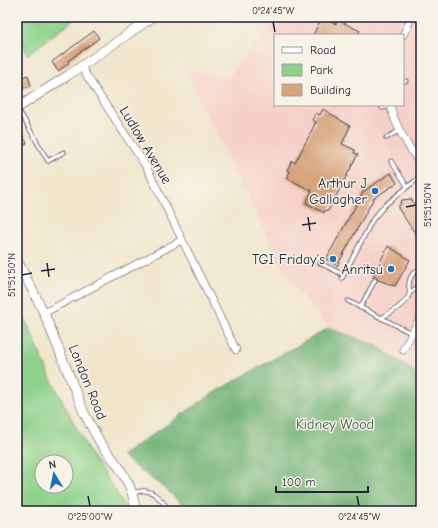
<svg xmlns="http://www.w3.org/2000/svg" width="438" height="528" font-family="'Comic Neue',sans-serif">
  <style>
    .built { fill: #f7d1c9; fill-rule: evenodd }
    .green { fill: #8dd18a; stroke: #587a62; fill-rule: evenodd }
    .forest { fill: #72b376; stroke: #4a6a58 }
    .building { fill: #d7a47e }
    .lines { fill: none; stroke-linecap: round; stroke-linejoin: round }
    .lane-casing { stroke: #413f51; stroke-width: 5 }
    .street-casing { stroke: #413f51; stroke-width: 8 }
    .secondary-casing { stroke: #413f51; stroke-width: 10 }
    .lane { stroke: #fff; stroke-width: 3.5 }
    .street { stroke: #fff; stroke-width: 7 }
    .secondary { stroke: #fff; stroke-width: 9 }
    .ticks { fill: none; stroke: #22223b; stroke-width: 1.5 }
    .poi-dot { fill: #1f6fb2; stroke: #f7f3e8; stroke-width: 1.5 }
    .labels { text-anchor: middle; stroke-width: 3; stroke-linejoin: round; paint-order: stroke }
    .street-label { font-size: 14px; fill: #22223b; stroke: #f7f3e8 }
    .poi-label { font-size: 14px; fill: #22223b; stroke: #f7f3e8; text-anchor: end }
    .park-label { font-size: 14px; fill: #425753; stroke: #f7f3e8 }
    .neatline { fill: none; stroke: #22223b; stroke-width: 1.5 }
    .ticks-label { font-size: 10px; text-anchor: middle; fill: #22223b }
  </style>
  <rect width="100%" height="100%" fill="#f7f3e8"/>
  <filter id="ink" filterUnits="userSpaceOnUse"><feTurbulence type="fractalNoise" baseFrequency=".025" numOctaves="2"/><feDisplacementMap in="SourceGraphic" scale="8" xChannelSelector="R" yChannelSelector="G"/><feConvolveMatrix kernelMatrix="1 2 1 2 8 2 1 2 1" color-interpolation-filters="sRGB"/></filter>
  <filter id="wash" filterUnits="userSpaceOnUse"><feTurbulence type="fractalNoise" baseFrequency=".012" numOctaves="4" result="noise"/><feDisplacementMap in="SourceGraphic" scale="16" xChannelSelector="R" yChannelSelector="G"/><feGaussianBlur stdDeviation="0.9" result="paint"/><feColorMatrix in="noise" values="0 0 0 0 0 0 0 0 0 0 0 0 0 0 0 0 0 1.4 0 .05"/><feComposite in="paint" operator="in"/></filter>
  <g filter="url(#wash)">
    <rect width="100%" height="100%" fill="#f1e6cc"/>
    <path class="built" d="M 277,17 L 421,17 L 421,377 L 377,346 L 329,328 L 289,281 L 185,70 L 228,77 ZM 275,35 L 403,35 L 403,105 L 275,105 Z"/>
    <g class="green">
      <polygon points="17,17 77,17 27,55 17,25"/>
      <path d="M 17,300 L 51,379 L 92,458 L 117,493 L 118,497 L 125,506 L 124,511 L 17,511 ZM 42,462 L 66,462 L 66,486 L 42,486 Z"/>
    </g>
    <polygon class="forest" points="329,328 377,346 421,377 421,511 188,511 167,490 121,456 215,392"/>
    <g id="blocks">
      <g class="building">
        <polygon points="322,17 336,24 338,20 360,31 357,35 313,35"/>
        <polygon points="94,31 99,38 68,61 69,63 58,71 52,62"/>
        <polygon points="28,75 31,86 17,90 17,79"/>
        <polygon points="323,109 350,126 342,144 355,150 354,153 358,154 328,211 325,210 324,213 306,203 312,191 287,178 290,171 287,170 292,161 295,163 316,122 312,120 316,113 320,115"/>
        <polygon points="17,125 27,143 17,149"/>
        <polygon points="391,173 397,183 374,198 337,266 326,259 364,191"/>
        <polygon points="411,199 421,214 421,242 398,208 402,200"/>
        <polygon points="388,246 410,260 395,286 378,280 376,277 373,277"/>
      </g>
    </g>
  </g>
  <g filter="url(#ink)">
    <use href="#blocks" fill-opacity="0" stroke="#413f51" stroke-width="1"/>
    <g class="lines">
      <g class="lane-casing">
        <g id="lane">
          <polyline points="403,81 406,81"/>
          <polyline points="382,108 390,106"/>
          <polyline points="18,109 48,161 64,152"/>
          <polyline points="386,138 399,131"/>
          <polyline points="391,161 407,186"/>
          <polyline points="320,263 344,275"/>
          <polyline points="342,278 373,219 385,205 421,176"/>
          <polyline points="411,292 415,289 420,283"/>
          <polyline points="348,301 421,338"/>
          <polyline points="360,308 375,280"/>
          <path d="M 381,318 C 391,313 402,307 408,297 C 411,293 409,290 409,285 C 409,278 414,269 421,270"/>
          <path d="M 133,493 C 137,492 142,490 146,491 C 156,492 164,504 170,511"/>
        </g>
      </g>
      <g class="street-casing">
        <g id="street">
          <polyline points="403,35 412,17"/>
          <polyline points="81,67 147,168 236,350"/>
          <path d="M 390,105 C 396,128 408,146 421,165"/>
          <polyline points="44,313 182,240"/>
          <polyline points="403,350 421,316"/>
        </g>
      </g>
      <g class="secondary-casing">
        <g id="secondary">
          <polyline points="17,108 67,76 153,17"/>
          <polyline points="17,260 44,313 55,340 85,415 100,442 119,467 129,485 132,493 136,511"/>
        </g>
      </g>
      <use href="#lane" class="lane"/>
      <use href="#street" class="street"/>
      <use href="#secondary" class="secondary"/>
    </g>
  </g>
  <path class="ticks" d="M 273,22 L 275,32M 406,207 L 416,205M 308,217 L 310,231M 302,225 L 316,223M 47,263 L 49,277M 41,271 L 55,269M 22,275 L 32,273M 88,496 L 90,506M 357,496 L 359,506"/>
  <g class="poi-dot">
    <circle cx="375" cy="191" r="4"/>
    <circle cx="333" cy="259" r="4"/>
    <circle cx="391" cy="269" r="4"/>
  </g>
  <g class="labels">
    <g class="street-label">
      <text transform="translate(146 145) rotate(59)" y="5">Ludlow Avenue</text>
      <text transform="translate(88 382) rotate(68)" y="5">London Road</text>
    </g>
    <g class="poi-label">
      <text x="367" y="188">Arthur J<tspan x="367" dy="16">Gallagher</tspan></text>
      <text x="325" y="264">TGI Friday's</text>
      <text x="383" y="274">Anritsu</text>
    </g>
    <g class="park-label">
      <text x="335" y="429">Kidney Wood</text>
    </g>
  </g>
  <rect width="438" height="528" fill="none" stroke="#f7f3e8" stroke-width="44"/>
  <rect x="274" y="34" width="130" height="72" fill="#f7f3e8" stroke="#a29fa3"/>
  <rect x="282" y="47" width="20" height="6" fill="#ffffff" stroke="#a29fa3"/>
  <text x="310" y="54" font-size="12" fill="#22223b">Road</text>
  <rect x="282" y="64" width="20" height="12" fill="#8dd18a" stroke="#a29fa3"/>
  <text x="310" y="74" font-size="12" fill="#22223b">Park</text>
  <rect x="282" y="84" width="20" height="12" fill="#d7a47e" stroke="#a29fa3"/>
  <text x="310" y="94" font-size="12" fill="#22223b">Building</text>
  <g transform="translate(54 474) rotate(350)"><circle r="19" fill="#f7f3e8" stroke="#a29fa3"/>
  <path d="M0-3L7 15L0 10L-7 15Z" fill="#1f6fb2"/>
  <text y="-6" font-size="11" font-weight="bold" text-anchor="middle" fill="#22223b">N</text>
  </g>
  <path d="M276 486v6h92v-6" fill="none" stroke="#22223b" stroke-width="2"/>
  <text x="282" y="486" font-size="12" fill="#22223b" stroke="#f7f3e8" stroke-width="3" paint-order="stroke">100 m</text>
  <rect x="22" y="22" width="394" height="484" class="neatline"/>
  <g class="ticks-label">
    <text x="273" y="14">0°24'45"W</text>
    <text transform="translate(427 205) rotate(-90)" y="4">51°51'50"N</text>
    <text transform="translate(11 275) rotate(-90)" y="4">51°51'50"N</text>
    <text x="90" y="520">0°25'00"W</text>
    <text x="359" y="520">0°24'45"W</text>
  </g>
</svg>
